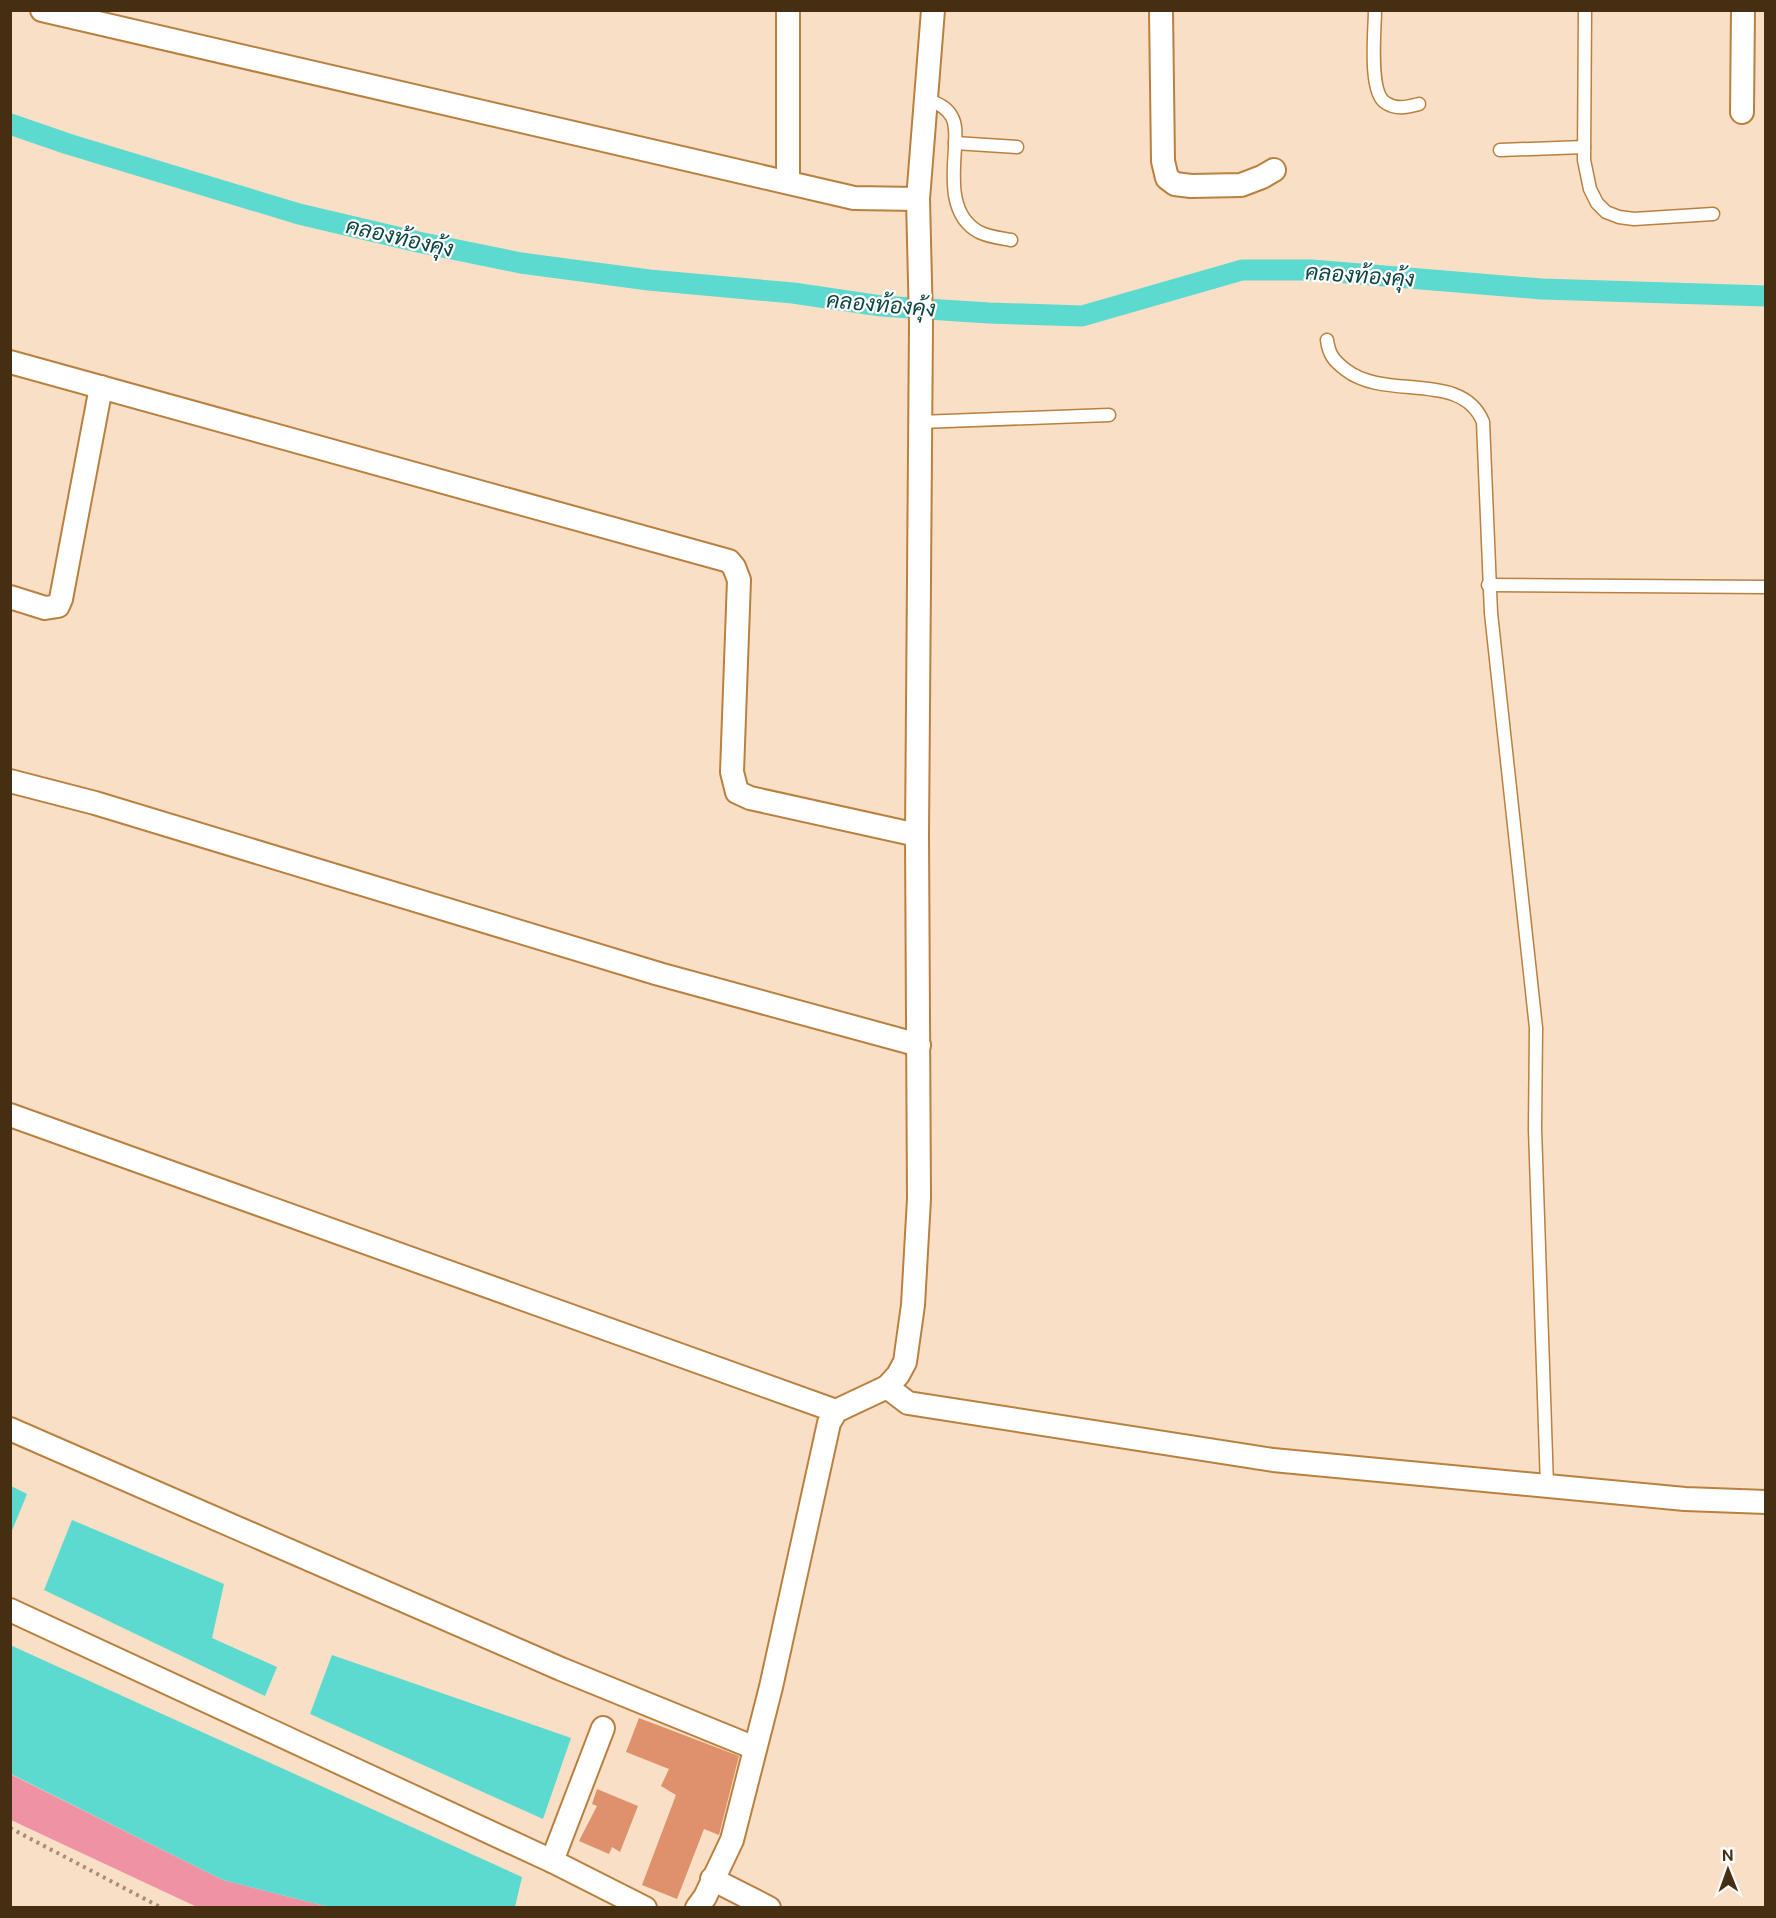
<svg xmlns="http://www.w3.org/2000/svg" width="1776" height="1918" font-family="'DM Sans',Sarabun,sans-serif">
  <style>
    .forest { fill: #ee92a4 }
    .water { fill: #5cdacf }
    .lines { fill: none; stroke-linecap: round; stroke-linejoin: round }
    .canal { stroke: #5cdacf; stroke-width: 21 }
    .building { fill: #de916a }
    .service-casing { stroke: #b9803f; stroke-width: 15 }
    .minor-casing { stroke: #b9803f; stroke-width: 26 }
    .path { stroke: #a78f75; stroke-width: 4; stroke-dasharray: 3 4.5; stroke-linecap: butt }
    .service { stroke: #fff; stroke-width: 12 }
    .minor { stroke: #fff; stroke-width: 22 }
    .labels { text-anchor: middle; stroke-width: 4.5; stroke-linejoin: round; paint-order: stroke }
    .water-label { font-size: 22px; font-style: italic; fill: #0c4642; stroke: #fff }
  </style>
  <rect width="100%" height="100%" fill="#f8dfc6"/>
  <polygon class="forest" points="10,1774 223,1880 329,1907 197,1907 11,1820"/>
  <g class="water">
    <polygon points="11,1486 27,1494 11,1533"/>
    <polygon points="72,1520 224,1584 212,1638 277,1667 265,1696 44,1590"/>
    <polygon points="10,1645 522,1877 515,1907 329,1907 223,1880 11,1774"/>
    <polygon points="332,1655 571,1738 543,1819 310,1714"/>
  </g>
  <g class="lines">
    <polyline class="canal" points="10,124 68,144 299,214 418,242 521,263 649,280 793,293 881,306 989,313 1082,316 1242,270 1312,270 1542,289 1766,296"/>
  </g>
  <g class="building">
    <polygon points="639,1718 739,1756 719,1835 704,1829 677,1899 642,1885 676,1795 661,1786 669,1769 626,1752"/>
    <polygon points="597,1789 638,1806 620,1852 612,1847 609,1854 579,1841 597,1806 592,1804"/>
  </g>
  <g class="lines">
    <g class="service-casing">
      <g id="service">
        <path d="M 1375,10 C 1375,30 1368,93 1386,103 C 1397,110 1407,107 1419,104"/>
        <polyline points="1585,10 1584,160 1590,189 1597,203 1606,212 1619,217 1634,219 1713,214"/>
        <path d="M 926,99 C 936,103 946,106 952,117 C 957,126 955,138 955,148 C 953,177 949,216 979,232 C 989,237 1000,238 1011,240"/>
        <polyline points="955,143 1017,147"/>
        <polyline points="1500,150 1584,147"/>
        <path d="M 1327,340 C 1329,355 1334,361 1346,370 C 1386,401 1462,370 1483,422 L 1491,613 L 1536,1028 L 1535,1129 L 1547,1486"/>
        <polyline points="920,422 1109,415"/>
        <polyline points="1488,585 1766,587"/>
      </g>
    </g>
    <g class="minor-casing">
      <g id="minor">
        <polyline points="42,10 854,198 918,199"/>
        <polyline points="788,10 788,182"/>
        <polyline points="1161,10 1163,161 1167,178 1175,184 1191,186 1241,185 1262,177 1274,170"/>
        <polyline points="1742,112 1743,10"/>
        <polyline points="10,362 729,561 734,567 739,580 732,772 737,792 750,798 917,835"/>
        <polyline points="10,597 45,608 58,606 61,599 101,387"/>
        <polyline points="10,781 95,803 659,974 919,1045"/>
        <polyline points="10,1115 836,1411"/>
        <polyline points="887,1387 908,1403 1273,1460 1685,1499 1766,1502"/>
        <polyline points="10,1429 561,1669 755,1748"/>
        <polyline points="10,1610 552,1861 645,1908"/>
        <polyline points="552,1861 603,1728"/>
        <polyline points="712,1879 769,1908"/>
        <polyline points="697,1908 705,1897 732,1840 771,1687 829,1423 836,1411 887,1387 898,1375 905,1362 913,1305 919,1199 917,835 921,323 918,199 933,10"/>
      </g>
    </g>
    <polyline class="path" points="10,1828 162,1908"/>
    <use href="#service" class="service"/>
    <use href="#minor" class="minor"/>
  </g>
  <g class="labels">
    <g class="water-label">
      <text transform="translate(400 237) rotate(13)" y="8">คลองท้องคุ้ง</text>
      <text transform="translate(1360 275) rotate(4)" y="8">คลองท้องคุ้ง</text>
      <text transform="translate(881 304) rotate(5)" y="8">คลองท้องคุ้ง</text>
    </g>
  </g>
  <rect width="1776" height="1918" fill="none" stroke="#462e13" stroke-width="24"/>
  <g transform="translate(1728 1870) rotate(359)" stroke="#ffffff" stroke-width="4.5" paint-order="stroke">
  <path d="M0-4.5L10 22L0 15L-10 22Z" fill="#462e13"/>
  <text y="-9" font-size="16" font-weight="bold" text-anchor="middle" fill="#462e13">N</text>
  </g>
</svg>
